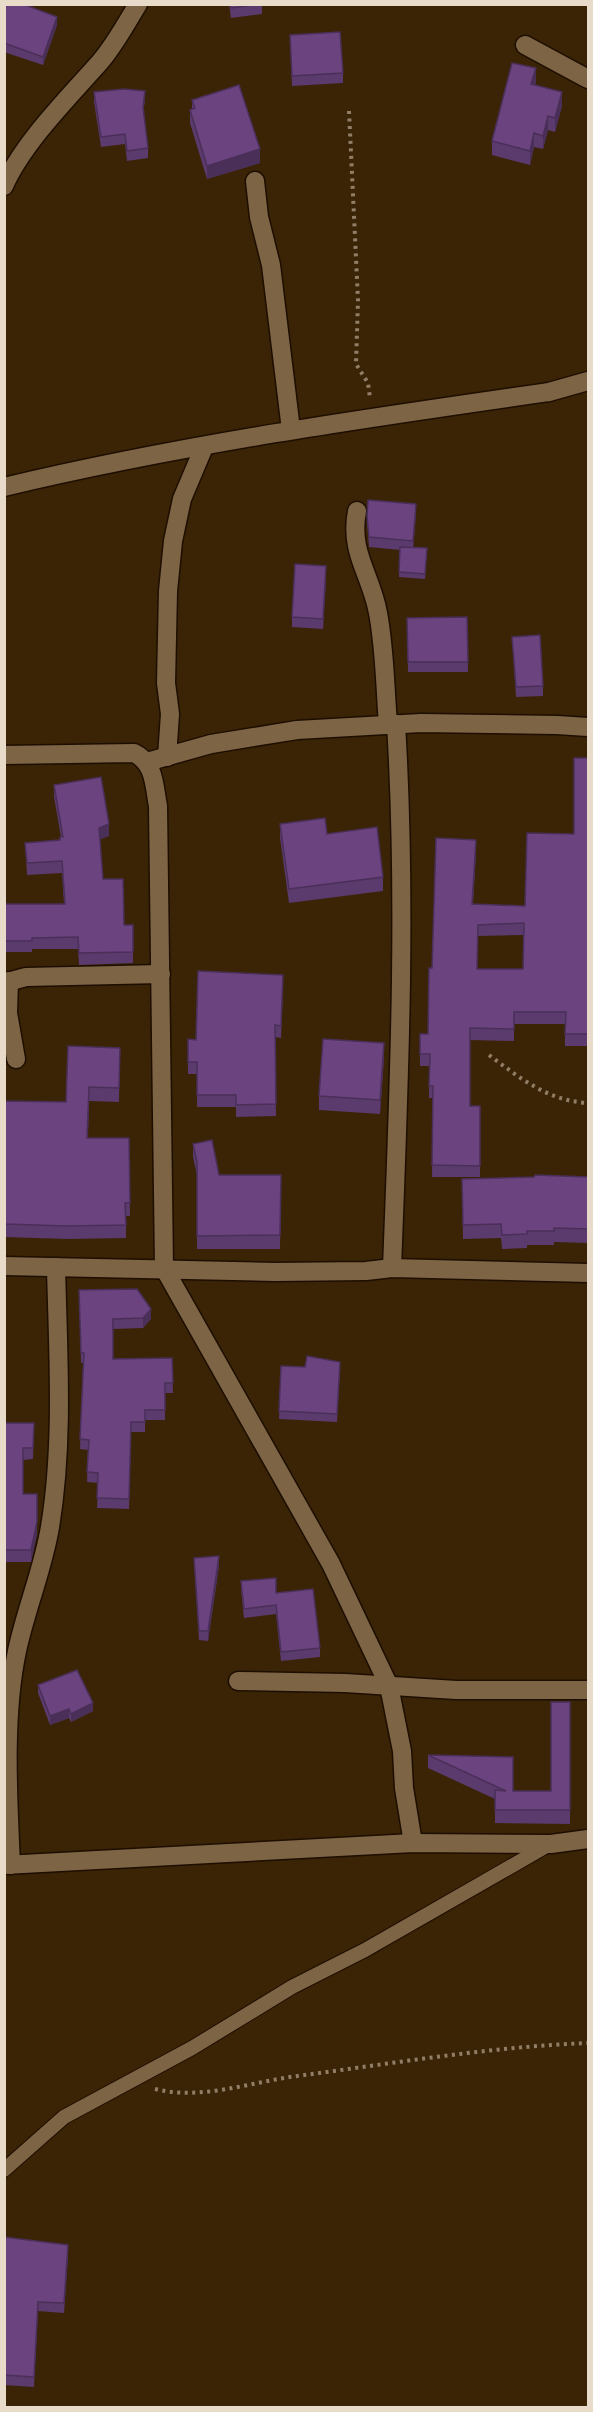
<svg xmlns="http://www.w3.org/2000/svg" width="593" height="2412" font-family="'DM Sans',sans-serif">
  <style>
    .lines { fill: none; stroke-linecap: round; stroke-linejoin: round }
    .service-casing { stroke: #1e0e00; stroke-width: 16 }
    .minor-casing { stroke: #1e0e00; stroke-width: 21 }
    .path { stroke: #917e66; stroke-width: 4; stroke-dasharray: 3 4.5; stroke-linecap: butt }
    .service { stroke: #7d6445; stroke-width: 14 }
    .minor { stroke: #7d6445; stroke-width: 18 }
    .wall { fill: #5b3a6d; fill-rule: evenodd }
    .shaded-wall { fill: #4a2f59 }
    .building { fill: #6a437f; stroke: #4a2f59; stroke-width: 1.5; fill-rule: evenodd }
  </style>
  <rect width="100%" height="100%" fill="#3a2405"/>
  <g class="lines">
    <g class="service-casing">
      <polyline id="service" points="4,2170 64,2117 192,2048 292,1987 365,1950 550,1844"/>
    </g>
    <g class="minor-casing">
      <g id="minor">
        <polyline points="525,45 588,79"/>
        <polyline points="255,181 259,217 271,265 291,430"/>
        <path d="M 4,186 C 23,143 68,98 100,62 C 114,46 126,24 138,4"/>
        <path d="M 4,487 C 184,444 367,418 549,392 L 588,381"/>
        <path d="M 357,511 C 349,553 371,574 378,613 C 385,650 385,688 388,724"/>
        <path d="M 4,755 L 134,753 C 155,763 154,786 158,806 L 164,1268 L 331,1564 L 389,1686 L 402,1751 L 404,1788 L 413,1843"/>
        <polyline points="167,757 170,714 166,683 168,591 173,541 182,499 204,447"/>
        <polyline points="147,762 211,744 297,730 421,723 557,725 588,727"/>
        <polyline points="9,981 8,1013 16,1059"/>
        <polyline points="4,983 26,977 161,974"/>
        <polyline points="4,1266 275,1272 366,1271 392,1268 588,1273"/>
        <path d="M 392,1268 C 399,1087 407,905 396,724"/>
        <polyline points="238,1681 345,1683 456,1690 588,1690"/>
        <polyline points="4,1865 413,1843 551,1844 588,1839"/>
        <path d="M 11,1865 C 8,1797 3,1717 17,1651 C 26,1609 43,1569 50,1527 C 64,1442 58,1354 56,1267"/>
      </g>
    </g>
    <g class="path">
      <polyline points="349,111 358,300 356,364 368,383 370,398"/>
      <path d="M 489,1055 C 520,1078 548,1101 588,1103"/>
      <path d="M 155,2089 C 199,2100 245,2084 290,2077 C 389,2064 488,2047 588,2043"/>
    </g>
    <use href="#service" class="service"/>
    <use href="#minor" class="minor"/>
  </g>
  <g class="wall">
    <polygon points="229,4 262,4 262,14 231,18"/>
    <polygon points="4,5 57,25 43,65 4,52"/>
    <polygon points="290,35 343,73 343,83 292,86"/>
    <polygon points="536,82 535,85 562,106 555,132 548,130 543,149 534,147 530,165 492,155 492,141"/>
    <polygon points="94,92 145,101 143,112 148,148 148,158 127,161 125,144 101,147 94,102"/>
    <polygon points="192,100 260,163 207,179 190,123 190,110 192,109"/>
    <polygon points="416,513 413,548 427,548 425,579 399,577 400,550 369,547 367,516"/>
    <polygon points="326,576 323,629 292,627 292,617"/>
    <polygon points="467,617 468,672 408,672 407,618"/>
    <polygon points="512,637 543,686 543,696 516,697"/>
    <path d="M 588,758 L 588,1046 L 565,1046 L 565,1024 L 514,1024 L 514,1041 L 470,1040 L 470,1106 L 480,1106 L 480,1177 L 432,1177 L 433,1098 L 429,1098 L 429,1066 L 420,1066 L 420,1034 L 428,1034 L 432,968 L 476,852 L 473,904 L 525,906 L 574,834 ZM 524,935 L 523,969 L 477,969 L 478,936 Z"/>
    <polygon points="54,785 109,836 100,839 103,879 124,925 133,925 133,963 79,965 78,949 32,949 32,952 4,952 4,904 64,904 62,873 27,875 25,843 60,841 61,837 54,797"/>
    <polygon points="280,824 327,834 383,877 383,891 289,903 280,838"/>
    <polygon points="283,987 281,1038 275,1037 276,1116 236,1117 236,1107 197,1107 197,1074 188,1074 188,1062 196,1040"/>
    <polygon points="120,1048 119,1102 89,1101 88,1138 129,1138 130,1216 126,1216 126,1238 67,1239 4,1237 4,1101 66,1102"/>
    <polygon points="384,1057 380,1114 319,1110 319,1096"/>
    <polygon points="193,1144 219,1175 281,1175 280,1249 197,1249 197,1175 193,1157"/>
    <polygon points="588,1177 588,1243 554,1242 554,1245 527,1245 527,1248 502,1249 501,1238 463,1239 462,1179"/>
    <polygon points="79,1290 151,1319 143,1328 113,1329 113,1359 172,1358 173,1393 165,1393 165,1420 145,1420 145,1432 131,1432 129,1509 97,1508 98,1483 87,1482 88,1450 80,1449 83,1363 81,1363"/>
    <polygon points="281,1366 340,1370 337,1422 279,1419"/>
    <polygon points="4,1423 34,1423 33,1459 23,1460 23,1494 37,1534 31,1562 4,1562"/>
    <polygon points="194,1558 219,1566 208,1641 199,1640"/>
    <polygon points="241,1581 276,1593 320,1648 320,1657 281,1661 276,1614 244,1618 241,1590"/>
    <polygon points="38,1685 93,1711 71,1722 69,1718 50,1725 38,1693"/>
    <polygon points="570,1702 570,1824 495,1823 495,1799 428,1768 428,1755 513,1791 551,1791"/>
    <polygon points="4,2237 68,2255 64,2313 38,2311 34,2387 4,2385"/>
  </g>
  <g class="shaded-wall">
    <polygon points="57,17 57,25 43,65 43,57"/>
    <polygon points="536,68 536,82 531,98 531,84"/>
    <polygon points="562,92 562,106 555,132 555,118"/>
    <polygon points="548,116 548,130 543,149 543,136"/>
    <polygon points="534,133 534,147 530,165 530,151"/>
    <polygon points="260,149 260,163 207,179 207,166"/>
    <polygon points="416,504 416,513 413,551 413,541"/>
    <polygon points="326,566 326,576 323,629 323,619"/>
    <polygon points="109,824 109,836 99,840 99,828"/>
    <polygon points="476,840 476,852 472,916 472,904"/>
    <polygon points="384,1043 384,1057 380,1114 380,1100"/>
    <polygon points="151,1309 151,1319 143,1328 143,1318"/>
    <polygon points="37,1522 37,1534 31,1562 31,1550"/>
    <polygon points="219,1556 219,1566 208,1641 208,1631"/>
    <polygon points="93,1703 93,1711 71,1722 71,1714"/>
    <polygon points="69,1709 69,1718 50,1725 50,1716"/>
    <polygon points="68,2245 68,2255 64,2313 64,2303"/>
  </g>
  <g class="building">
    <polygon points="7,4 23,4 57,17 43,57 4,43 4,5 6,6"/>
    <polygon points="230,4 261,4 231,8"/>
    <polygon points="340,32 343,73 292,76 290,35"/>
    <polygon points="512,63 536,68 531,84 562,92 555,118 548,116 543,136 534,133 530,151 492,141"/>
    <polygon points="239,85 260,149 207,166 190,110 195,108 192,100"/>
    <polygon points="124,89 145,91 143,107 148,148 127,151 125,134 101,137 94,92"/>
    <polygon points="368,500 416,504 413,541 369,537 367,516"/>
    <polygon points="400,547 427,548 425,574 399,572"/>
    <polygon points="295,564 326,566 323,619 292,617"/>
    <polygon points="467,617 468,662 408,662 407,618"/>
    <polygon points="540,635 543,686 516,687 512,637"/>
    <path d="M 574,758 L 588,758 L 588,1034 L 565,1034 L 566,1012 L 514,1012 L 514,1029 L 470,1028 L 470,1106 L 480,1106 L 480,1166 L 432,1165 L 433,1086 L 429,1086 L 430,1054 L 420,1054 L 420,1034 L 428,1034 L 429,968 L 432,968 L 436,838 L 476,840 L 472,904 L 525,906 L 527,833 L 574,834 ZM 524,923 L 523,969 L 477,969 L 478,925 Z"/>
    <polygon points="101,777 109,824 99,828 103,879 123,879 124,925 133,925 133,952 79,953 78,937 32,938 32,941 4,941 4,904 65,904 62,861 27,863 25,843 60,840 60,837 63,837 54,785"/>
    <polygon points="325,818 327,834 377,827 383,877 289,889 280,824"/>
    <polygon points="198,971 283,975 281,1026 275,1025 276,1104 236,1105 236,1095 197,1095 197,1062 188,1062 188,1039 196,1040"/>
    <polygon points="323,1039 384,1043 380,1100 319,1096"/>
    <polygon points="68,1046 120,1048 119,1088 89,1087 87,1138 129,1138 130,1203 125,1203 126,1225 67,1226 4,1224 4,1101 66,1102"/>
    <polygon points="212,1140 219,1175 281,1175 280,1235 197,1236 197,1162 193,1144"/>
    <polygon points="535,1175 588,1177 588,1229 554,1228 554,1231 527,1231 527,1234 502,1235 501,1224 463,1225 462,1179 534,1177"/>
    <polygon points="137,1289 151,1309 143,1318 113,1319 113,1359 172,1358 173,1383 165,1383 165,1410 145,1410 145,1422 131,1422 129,1499 97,1498 98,1473 87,1472 89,1440 80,1439 84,1353 81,1353 79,1290"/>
    <polygon points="307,1356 340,1362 337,1414 279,1411 281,1366 305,1367"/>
    <polygon points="4,1423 34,1423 33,1448 23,1448 23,1494 37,1494 37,1522 31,1550 4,1550"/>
    <polygon points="219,1556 208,1631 199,1631 194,1558"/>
    <polygon points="276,1578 276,1593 313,1589 320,1648 281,1652 276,1605 244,1609 241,1581"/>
    <polygon points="77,1670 93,1703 71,1714 69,1709 50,1716 38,1685"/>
    <polygon points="551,1702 570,1702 570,1810 495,1810 495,1790 506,1791 428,1755 513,1757 513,1791 551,1791"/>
    <polygon points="4,2237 68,2245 64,2303 38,2302 34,2377 4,2375"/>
  </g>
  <rect width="593" height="2412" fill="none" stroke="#e9dbca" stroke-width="12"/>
</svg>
